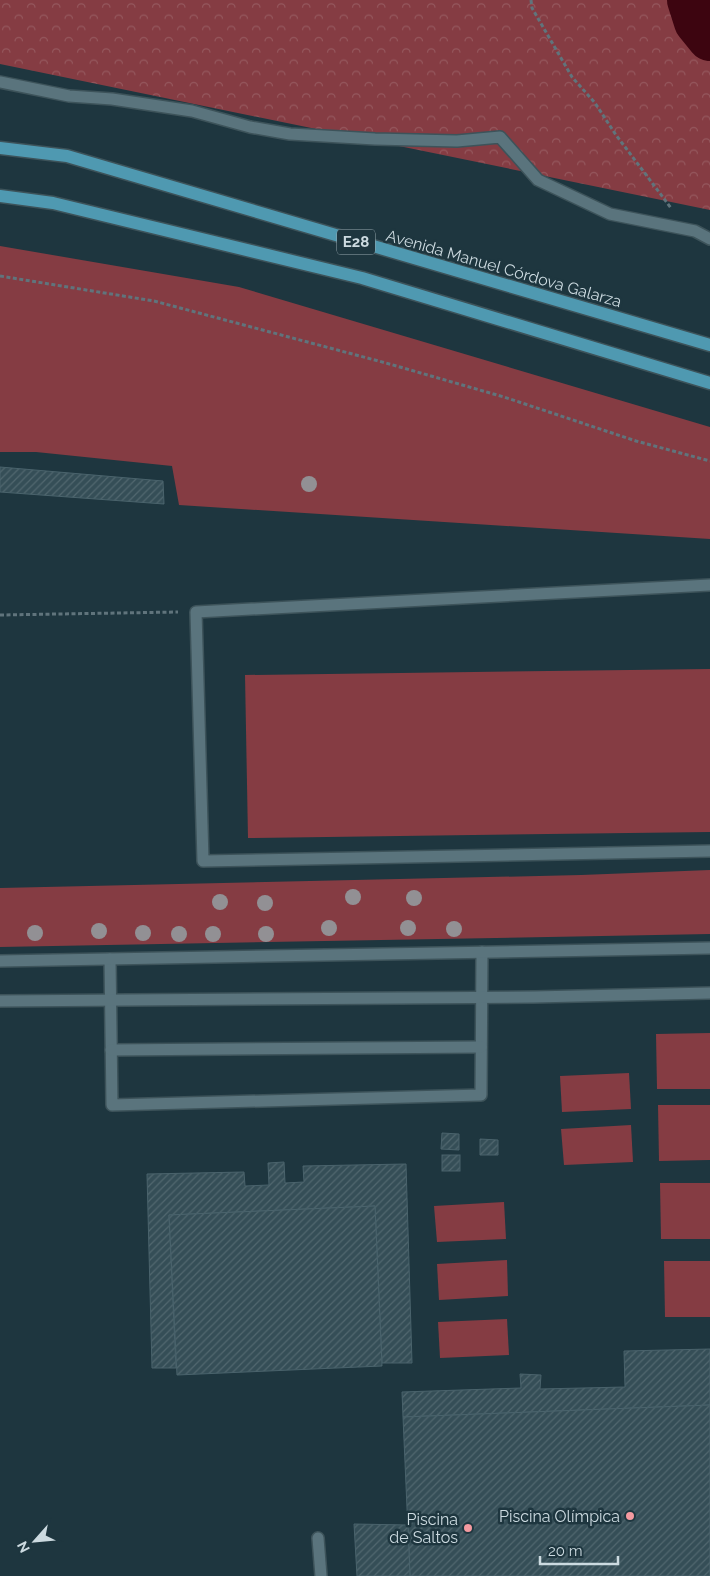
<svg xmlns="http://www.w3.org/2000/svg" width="710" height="1576" font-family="Raleway,sans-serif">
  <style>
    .forest { fill: url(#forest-crowns) }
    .green { fill: #853c43 }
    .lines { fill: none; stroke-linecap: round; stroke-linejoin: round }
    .river { stroke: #3d0510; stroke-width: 46 }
    .building { fill: url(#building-hatch); stroke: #4a636c }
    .lane-casing { stroke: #3d535a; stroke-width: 14 }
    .primary-casing { stroke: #3d535a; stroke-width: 15 }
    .path { stroke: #60747c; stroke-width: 3; stroke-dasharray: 4 2.5; stroke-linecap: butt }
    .lane { stroke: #5a747d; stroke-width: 11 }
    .primary { stroke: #4f99b1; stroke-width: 12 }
    .tree { fill: #929094 }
    .poi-dot { fill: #f49aa0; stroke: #1e363f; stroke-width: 2 }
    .labels { text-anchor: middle; stroke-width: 5; stroke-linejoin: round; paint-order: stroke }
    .shield { fill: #1e363f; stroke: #98a9b0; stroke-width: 1 }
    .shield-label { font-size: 15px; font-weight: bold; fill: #ccdae0 }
    .street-label { font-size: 16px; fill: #ccdae0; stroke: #1e363f }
    .poi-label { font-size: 16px; fill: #ccdae0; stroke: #1e363f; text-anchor: end }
  </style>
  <defs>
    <pattern id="forest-crowns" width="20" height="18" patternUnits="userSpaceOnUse" patternTransform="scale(1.25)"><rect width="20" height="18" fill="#853c43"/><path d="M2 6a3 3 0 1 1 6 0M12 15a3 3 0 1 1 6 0" fill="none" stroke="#95585e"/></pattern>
    <pattern id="building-hatch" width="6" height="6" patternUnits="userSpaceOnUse" patternTransform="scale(1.25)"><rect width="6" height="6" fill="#354e57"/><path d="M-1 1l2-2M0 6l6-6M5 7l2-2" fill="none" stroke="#51676f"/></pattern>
  </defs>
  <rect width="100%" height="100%" fill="#1e363f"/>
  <polygon class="forest" points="0,0 710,0 710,210 0,64"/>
  <g class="green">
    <polygon points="0,246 239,287 710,427 710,539 179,505 172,466 36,452 0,452"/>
    <polygon points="710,669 710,832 248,838 245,675"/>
    <polygon points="710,870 710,934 0,947 0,888 581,875"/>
    <polygon points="710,1033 710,1089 657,1089 656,1034"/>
    <polygon points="629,1073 631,1109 562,1112 560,1076"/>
    <polygon points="658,1105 710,1105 710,1160 659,1161"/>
    <polygon points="631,1125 633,1162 564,1165 561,1129"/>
    <polygon points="660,1183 710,1183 710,1239 661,1239"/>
    <polygon points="504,1202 506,1239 437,1242 434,1206"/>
    <polygon points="507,1260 508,1296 439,1300 437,1264"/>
    <polygon points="664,1261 710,1261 710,1317 665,1317"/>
    <polygon points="507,1319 509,1355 440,1358 438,1322"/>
  </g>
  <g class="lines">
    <polyline class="river" points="690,0 697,22 710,38"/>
  </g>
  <g class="building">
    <polygon points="0,467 163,481 164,504 0,492"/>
    <polygon points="442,1133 459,1134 459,1150 441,1149"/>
    <polygon points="480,1139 498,1140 498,1155 480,1155"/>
    <rect x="442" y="1155" width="18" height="16"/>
    <polygon points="284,1162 285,1183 304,1182 303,1166 406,1164 412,1363 382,1363 375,1206 169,1215 176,1368 152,1368 147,1174 244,1172 245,1186 269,1185 268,1163"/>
    <polygon points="375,1206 382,1366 177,1375 169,1215"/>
    <polygon points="710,1349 710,1405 403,1417 402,1392 521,1388 520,1374 541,1375 540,1389 625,1387 624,1351"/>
    <polygon points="710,1405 710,1576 410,1576 403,1417"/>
    <polygon points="354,1524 408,1525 410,1576 357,1576"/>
  </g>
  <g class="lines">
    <g class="lane-casing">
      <g id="lane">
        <polyline points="0,82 69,96 112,99 192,111 250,127 290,134 375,139 457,141 500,137 538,180 610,214 695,231 710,239"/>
        <polyline points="710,585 196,612 203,861 710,851"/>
        <polyline points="110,959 112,1105 481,1095 482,952"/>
        <polyline points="0,961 710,948"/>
        <polyline points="0,1001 534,997 710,993"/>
        <polyline points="111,1050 481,1047"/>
        <polyline points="318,1538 321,1576"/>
      </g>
    </g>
    <g class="primary-casing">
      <g id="primary">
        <polyline points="0,148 67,156 710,345"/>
        <polyline points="0,196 53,203 362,278 710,383"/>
      </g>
    </g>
    <g class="path">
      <polyline points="531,0 532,8 572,77 595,103 616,135 671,208"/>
      <polyline points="0,276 154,301 386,363 504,397 636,441 710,461"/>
      <polyline points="0,615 178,612"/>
    </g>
    <use href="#lane" class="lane"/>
    <use href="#primary" class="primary"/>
  </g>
  <g class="tree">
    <circle cx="309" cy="484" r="8"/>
    <circle cx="353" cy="897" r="8"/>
    <circle cx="414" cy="898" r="8"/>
    <circle cx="220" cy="902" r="8"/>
    <circle cx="265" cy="903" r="8"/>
    <circle cx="329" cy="928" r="8"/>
    <circle cx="408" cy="928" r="8"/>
    <circle cx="454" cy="929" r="8"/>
    <circle cx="99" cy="931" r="8"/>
    <circle cx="35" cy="933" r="8"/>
    <circle cx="143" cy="933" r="8"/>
    <circle cx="179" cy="934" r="8"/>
    <circle cx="213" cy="934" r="8"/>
    <circle cx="266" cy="934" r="8"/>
  </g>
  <g class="poi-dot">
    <circle cx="630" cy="1516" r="5"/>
    <circle cx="468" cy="1528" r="5"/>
  </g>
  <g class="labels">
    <rect class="shield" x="337" y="229.5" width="38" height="25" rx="4"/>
    <g class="shield-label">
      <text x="356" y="247">E28</text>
    </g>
    <g class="street-label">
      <text transform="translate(504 268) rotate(16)" y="6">Avenida Manuel Córdova Galarza</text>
    </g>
    <g class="poi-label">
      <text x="620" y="1522">Piscina Olímpica</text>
      <text x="458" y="1525">Piscina<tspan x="458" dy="18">de Saltos</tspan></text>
    </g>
  </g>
  <g transform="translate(35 1541) rotate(243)" stroke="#1e363f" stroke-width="4" paint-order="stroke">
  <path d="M0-4L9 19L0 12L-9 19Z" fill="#ccdae0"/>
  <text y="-8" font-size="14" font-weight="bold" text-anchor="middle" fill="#ccdae0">N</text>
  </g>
  <path d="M540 1556v8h78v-8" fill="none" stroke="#ccdae0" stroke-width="2.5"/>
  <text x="548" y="1556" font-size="15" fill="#ccdae0" stroke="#1e363f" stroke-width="4" paint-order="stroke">20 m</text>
</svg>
